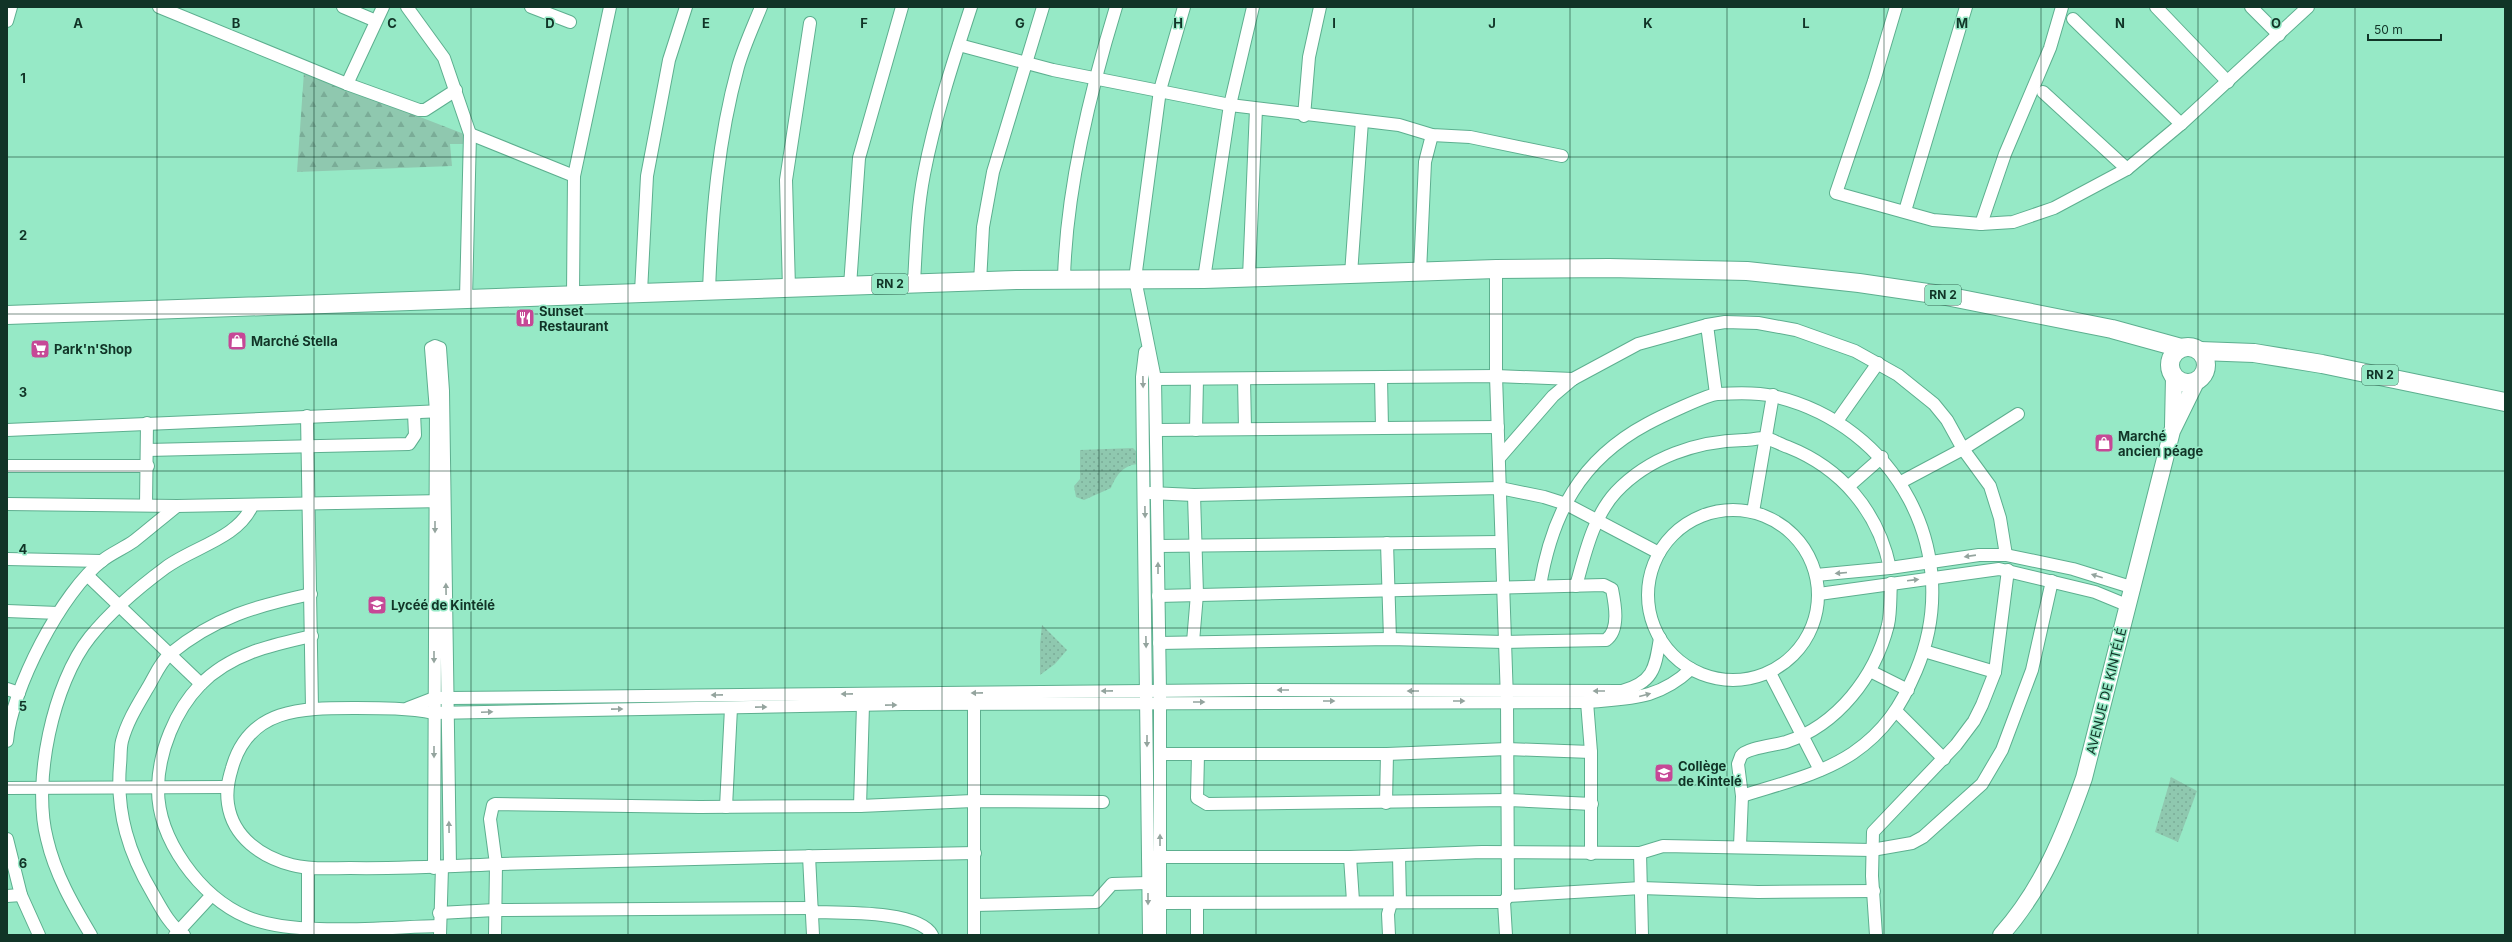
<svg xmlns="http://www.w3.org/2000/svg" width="2512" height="942" font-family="Inter,sans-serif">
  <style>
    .grass { fill: url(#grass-dots) }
    .forest { fill: url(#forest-firs) }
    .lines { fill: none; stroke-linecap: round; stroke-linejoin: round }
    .minor-casing { stroke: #5daf8f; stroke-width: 14 }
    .major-casing { stroke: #5daf8f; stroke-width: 18 }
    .highway-casing { stroke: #5daf8f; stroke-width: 20 }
    .minor { stroke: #fff; stroke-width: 12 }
    .major { stroke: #fff; stroke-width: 16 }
    .highway { stroke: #fff; stroke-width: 18 }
    .oneway { fill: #94a49e }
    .grid { fill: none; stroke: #113427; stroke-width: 1; stroke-opacity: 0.55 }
    .labels { text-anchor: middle; stroke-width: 3; stroke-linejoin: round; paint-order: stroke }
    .shield { fill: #96e9c6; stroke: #396a57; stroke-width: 1 }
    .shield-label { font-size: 12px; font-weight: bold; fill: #113427 }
    .poi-label { font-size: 13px; font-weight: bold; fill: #113427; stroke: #96e9c6; text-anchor: start }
    .street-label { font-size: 13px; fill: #113427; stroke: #96e9c6 }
    .grid-label { font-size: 13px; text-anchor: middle; font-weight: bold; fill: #113427; stroke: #96e9c6; stroke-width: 3; stroke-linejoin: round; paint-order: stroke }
  </style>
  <defs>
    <pattern id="grass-dots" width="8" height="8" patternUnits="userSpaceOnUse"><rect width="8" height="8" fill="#8fc8af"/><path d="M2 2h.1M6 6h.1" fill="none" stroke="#7aac97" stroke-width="1.8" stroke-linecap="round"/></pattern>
    <pattern id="forest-firs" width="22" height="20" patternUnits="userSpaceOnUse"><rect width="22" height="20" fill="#8fc8af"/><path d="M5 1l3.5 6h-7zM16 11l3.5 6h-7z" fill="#7aac97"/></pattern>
  </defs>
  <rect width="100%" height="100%" fill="#96e9c6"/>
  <g class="grass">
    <path d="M 1133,448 L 1143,458 L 1140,464 C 1124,464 1116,475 1111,488 L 1084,500 L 1076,497 L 1074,486 L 1080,479 L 1080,450 Z"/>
    <polygon points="1042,625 1067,650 1055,664 1040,675 1040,644"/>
    <polygon points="2171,777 2197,791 2178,842 2155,832"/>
  </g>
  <polygon class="forest" points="304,72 464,134 464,144 450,144 452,166 297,172"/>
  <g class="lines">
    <g class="minor-casing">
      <g id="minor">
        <polyline points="159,7 347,84 419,110 425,110 456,90"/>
        <polyline points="343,7 376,21"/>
        <polyline points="407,7 444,58 470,134 466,298"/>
        <polyline points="531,7 570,22"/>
        <polyline points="1896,7 1874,81 1836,193 1933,220 1981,224 2013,222 2054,208 2127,169 2181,124 2308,7"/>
        <polyline points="2156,7 2228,82"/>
        <polyline points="2251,7 2279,35"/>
        <polyline points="2073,19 2181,124"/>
        <polyline points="7,21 11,7"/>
        <polyline points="959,45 1053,70 1230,105 1399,125 1432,135 1470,137 1562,156"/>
        <polyline points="347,84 383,7"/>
        <polyline points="2043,92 2127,169"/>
        <polyline points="1304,116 1309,57 1320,7"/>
        <polyline points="470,134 574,176"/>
        <polyline points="1905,211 1966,7"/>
        <polyline points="1981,224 2005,154 2050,48 2062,7"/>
        <polyline points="1496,269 1496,376 1507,700 1508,896 1504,902 1506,935"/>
        <polyline points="1420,272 1425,162 1432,135"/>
        <polyline points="1351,274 1362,121"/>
        <polyline points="1249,277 1256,109"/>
        <path d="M 1064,279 C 1066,191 1090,92 1116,7"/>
        <polyline points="1204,279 1230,105 1253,7"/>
        <polyline points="980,282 983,227 993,172 1043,7"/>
        <path d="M 914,283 C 916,247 917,210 924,174 C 935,117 953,62 971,7"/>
        <polyline points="850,286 859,158 902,7"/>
        <polyline points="789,288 786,180 810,23"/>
        <path d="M 709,290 C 712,214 718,140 738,67 C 744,46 753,27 761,7"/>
        <polyline points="641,292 647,176 669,60 686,7"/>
        <polyline points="573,295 574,176 610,7"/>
        <polyline points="1707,325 1716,394"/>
        <polyline points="1145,352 1142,377 1149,935"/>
        <polyline points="1381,378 1382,428"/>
        <polyline points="1155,379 1496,376 1573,379"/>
        <polyline points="1244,379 1245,429"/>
        <polyline points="307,416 312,708"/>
        <polyline points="1837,421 1878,363"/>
        <polyline points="7,430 443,411"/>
        <polyline points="1157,430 1498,427"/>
        <polyline points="1196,430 1197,379"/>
        <polyline points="147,450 409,444 415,435 414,413"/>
        <polyline points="1500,457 1553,396 1573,379 1638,344 1707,325 1725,322 1758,323 1796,330 1855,351 1898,375 1934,404 1947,420 1963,449 1990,486 2000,518 2006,555"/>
        <polyline points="7,466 148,466"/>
        <polyline points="1901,482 1963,449 2018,414"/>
        <polyline points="1849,486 1882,457"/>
        <polyline points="1150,493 1194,495 1500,488 1544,497 1566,504 1659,553"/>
        <polyline points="7,504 177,506 444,501"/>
        <polyline points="146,505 147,423"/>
        <circle cx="1733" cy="595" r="85"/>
        <polyline points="1753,512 1773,395"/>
        <polyline points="1387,543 1390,639"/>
        <polyline points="1158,546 1501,542"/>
        <polyline points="7,559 102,561"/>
        <polyline points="1816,575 1890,568 1979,555 2006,555 2073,569 2134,588"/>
        <polyline points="88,576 201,684"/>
        <path d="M 1540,586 C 1552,514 1580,460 1647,424 C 1658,418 1708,394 1718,394 C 1735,393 1757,392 1773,396 C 1896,424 1966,553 1916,671 C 1901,706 1885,731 1853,753 C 1820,775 1779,784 1742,796"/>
        <path d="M 1576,586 C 1585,554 1593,517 1616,492 C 1649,457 1697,441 1744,440 C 1751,440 1758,438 1765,438 C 1772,439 1781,445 1788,447 C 1841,468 1878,511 1890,568"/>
        <polyline points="1819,594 1999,569 2095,592 2129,606"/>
        <path d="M 1158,596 L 1604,585 L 1612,589 C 1615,604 1620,630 1606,640 L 1504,642 L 1390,639 L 1159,643"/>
        <polyline points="7,611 58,613"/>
        <path d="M 312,636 C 271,645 230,654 200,685 C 175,711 159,751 158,787 C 157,839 200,897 247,917 C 294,937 386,927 439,926"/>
        <polyline points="1193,642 1197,594 1194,495"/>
        <polyline points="1924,651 1995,672"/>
        <polyline points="1870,671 1908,690"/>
        <polyline points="1770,673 1820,770"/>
        <polyline points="7,689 19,693"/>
        <polyline points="1587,702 1591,752 1591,854"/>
        <polyline points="974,704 974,935"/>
        <path d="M 408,708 L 434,698 L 448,698 L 1250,690 L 1622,691 C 1654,682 1655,668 1660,638"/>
        <polyline points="1897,712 1944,759"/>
        <path d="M 7,741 C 11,690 62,591 103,560 C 112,553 124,548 134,541 C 148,530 162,518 177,506"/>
        <polyline points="1160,754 1387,754 1507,749 1591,752"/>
        <polyline points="1198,755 1197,798 1207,804 1508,800 1592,804"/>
        <polyline points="7,788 226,787"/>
        <polyline points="1386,803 1387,754"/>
        <polyline points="860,806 863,705"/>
        <polyline points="726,807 731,708"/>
        <polyline points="7,839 21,895 39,935"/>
        <path d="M 1740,846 L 1742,796 L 1738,764 L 1741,756 C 1746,748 1776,745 1786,742 C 1838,725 1875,676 1888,625 C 1891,612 1890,596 1891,583"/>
        <path d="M 975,853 C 817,856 660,859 502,864 C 451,866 401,869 350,868 C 331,868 311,870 292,865 C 262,857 233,838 228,804 C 226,791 228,781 232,768 C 249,707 304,708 356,708 C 383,708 408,708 434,713 L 904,704 L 1587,702 C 1630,698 1658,700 1691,669"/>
        <polyline points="1640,853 1642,935"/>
        <polyline points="809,856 813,935"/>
        <polyline points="1399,856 1400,902"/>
        <polyline points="1148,857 1350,857 1482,852 1640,853 1663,846 1872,850 1912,843 1923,837 1982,784 2002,750 2032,670 2052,581"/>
        <polyline points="1350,857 1353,901"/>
        <polyline points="308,868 308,935"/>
        <polyline points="434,868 436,411 431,348 435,346 440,348 443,391 450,866"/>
        <polyline points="7,896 21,895"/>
        <polyline points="1508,896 1641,888 1758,892 1874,891"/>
        <polyline points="1160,903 1504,902"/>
        <polyline points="1197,903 1197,935"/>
        <polyline points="975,905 1096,902 1112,884 1148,883"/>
        <path d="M 812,912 C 839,913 919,910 932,935"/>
        <polyline points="439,913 495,910 812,908"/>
        <path d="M 91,935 C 73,905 55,874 47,839 C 32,782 53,683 90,637 C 111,611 138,588 165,568 C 193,547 237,539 252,506"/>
        <polyline points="175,935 211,896"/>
        <path d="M 184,935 C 170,926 161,908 153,894 C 129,854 116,813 120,765 C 121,757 120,749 122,741 C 127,722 137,706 147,689 C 154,678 160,662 170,654 C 215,617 256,606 311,594"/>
        <polyline points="440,935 442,867"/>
        <polyline points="495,935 496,864 490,819 493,805 495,804 700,807 860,806 973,801 1103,802"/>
        <polyline points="1160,935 1160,691 1155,379 1135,279 1160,90 1184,7"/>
        <polyline points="1389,935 1388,914 1391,903"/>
        <polyline points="1876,935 1872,876 1873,832 1956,745 1974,721 1982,705 1995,672 2008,570"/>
      </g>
    </g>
    <g class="major-casing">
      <g id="major">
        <polyline points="2173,426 2174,377"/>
        <path d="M 2001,935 C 2042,889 2064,835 2084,778 L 2172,431 L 2196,382"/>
      </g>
    </g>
    <g class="highway-casing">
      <g id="highway">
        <polyline points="7,315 1016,280 1204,279 1496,269 1609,268 1747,271 1859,283 1941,295 2112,329 2181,348"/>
        <circle cx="2188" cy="365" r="18"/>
        <polyline points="2200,351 2254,353 2322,364 2505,402"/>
      </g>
    </g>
    <use href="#minor" class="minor"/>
    <use href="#major" class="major"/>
    <use href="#highway" class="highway"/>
  </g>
  <defs><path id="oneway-solid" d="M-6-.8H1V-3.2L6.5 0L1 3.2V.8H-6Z"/></defs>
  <g class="oneway">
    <use href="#oneway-solid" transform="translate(1143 382) rotate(89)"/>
    <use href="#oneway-solid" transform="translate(1145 512) rotate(89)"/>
    <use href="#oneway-solid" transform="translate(435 527) rotate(90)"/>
    <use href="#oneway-solid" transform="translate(1970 556) rotate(172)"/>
    <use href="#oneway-solid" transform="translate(1158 568) rotate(-90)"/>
    <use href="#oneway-solid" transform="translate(1841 573) rotate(175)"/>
    <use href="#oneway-solid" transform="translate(2097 576) rotate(-163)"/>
    <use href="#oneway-solid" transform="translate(1913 580) rotate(-7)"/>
    <use href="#oneway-solid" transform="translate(446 589) rotate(-91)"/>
    <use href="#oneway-solid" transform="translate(1146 642) rotate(89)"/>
    <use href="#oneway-solid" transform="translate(434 657) rotate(90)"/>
    <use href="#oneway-solid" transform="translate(1283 690) rotate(-180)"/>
    <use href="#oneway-solid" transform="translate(1107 691) rotate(179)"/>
    <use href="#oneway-solid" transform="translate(1413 691) rotate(-180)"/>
    <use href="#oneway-solid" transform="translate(1599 691) rotate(180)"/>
    <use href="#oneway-solid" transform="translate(977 693) rotate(179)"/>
    <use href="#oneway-solid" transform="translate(847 694) rotate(179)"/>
    <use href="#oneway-solid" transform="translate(717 695) rotate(179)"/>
    <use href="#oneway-solid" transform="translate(1645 695) rotate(-15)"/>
    <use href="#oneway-solid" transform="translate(1329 701)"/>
    <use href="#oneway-solid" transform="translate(1459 701)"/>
    <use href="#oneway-solid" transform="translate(1199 702)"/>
    <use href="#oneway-solid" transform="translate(891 705) rotate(-1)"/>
    <use href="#oneway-solid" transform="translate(761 707) rotate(-1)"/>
    <use href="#oneway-solid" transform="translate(617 709) rotate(-1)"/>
    <use href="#oneway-solid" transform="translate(487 712) rotate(-2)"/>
    <use href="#oneway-solid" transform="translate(1147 741) rotate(90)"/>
    <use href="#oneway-solid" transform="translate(434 752) rotate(90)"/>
    <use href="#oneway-solid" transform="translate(449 827) rotate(-91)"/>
    <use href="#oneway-solid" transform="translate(1160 840) rotate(-90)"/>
    <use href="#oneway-solid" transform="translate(1148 899) rotate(90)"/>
  </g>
  <path class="grid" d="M 157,7 L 157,935M 314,7 L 314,935M 471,7 L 471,935M 628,7 L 628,935M 785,7 L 785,935M 942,7 L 942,935M 1099,7 L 1099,935M 1256,7 L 1256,935M 1413,7 L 1413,935M 1570,7 L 1570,935M 1727,7 L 1727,935M 1884,7 L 1884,935M 2041,7 L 2041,935M 2198,7 L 2198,935M 2355,7 L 2355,935M 7,157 L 2505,157M 7,314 L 2505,314M 7,471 L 2505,471M 7,628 L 2505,628M 7,785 L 2505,785"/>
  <defs>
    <g id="restaurant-square" transform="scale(1)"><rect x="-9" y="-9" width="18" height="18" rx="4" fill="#c64896" stroke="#96e9c6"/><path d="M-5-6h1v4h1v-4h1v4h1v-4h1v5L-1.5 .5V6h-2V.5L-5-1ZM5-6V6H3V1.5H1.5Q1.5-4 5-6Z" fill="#fff"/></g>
    <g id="shop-square" transform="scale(1)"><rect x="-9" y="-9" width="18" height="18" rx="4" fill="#c64896" stroke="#96e9c6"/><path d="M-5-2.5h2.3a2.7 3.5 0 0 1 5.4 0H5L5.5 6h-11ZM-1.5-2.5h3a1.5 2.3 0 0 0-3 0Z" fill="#fff"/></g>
    <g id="supermarket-square" transform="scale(1)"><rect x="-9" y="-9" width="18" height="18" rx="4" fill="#c64896" stroke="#96e9c6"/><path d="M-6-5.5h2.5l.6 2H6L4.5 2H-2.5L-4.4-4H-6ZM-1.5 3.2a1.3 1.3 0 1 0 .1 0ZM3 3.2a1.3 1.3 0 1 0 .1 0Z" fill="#fff"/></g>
    <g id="school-square" transform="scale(1)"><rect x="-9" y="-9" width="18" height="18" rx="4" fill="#c64896" stroke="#96e9c6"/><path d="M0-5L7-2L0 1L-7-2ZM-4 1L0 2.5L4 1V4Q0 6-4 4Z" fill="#fff"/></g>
  </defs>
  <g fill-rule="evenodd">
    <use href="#restaurant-square" x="525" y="318"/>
    <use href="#shop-square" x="237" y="341"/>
    <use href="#supermarket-square" x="40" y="349"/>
    <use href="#shop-square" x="2104" y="443"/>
    <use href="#school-square" x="377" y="605"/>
    <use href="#school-square" x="1664" y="773"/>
  </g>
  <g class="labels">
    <g class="shield">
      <rect x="872" y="274" width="36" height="20" rx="3"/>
      <rect x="1925" y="285" width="36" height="20" rx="3"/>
      <rect x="2362" y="365" width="36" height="20" rx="3"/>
    </g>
    <g class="shield-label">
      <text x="890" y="288">RN 2</text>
      <text x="1943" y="299">RN 2</text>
      <text x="2380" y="379">RN 2</text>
    </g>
    <g class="poi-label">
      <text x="539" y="316">Sunset<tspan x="539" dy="15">Restaurant</tspan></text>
      <text x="251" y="346">Marché Stella</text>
      <text x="54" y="354">Park'n'Shop</text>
      <text x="2118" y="441">Marché<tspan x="2118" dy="15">ancien péage</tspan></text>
      <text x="391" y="610">Lycéé de Kintélé</text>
      <text x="1678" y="771">Collège<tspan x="1678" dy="15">de Kintelé</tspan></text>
    </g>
    <g class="street-label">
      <text transform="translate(2106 691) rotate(-76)" y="5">AVENUE DE KINTÉLÉ</text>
    </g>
  </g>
  <g class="grid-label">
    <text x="78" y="28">A</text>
    <text x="236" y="28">B</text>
    <text x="392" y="28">C</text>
    <text x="550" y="28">D</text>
    <text x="706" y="28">E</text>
    <text x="864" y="28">F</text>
    <text x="1020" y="28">G</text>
    <text x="1178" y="28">H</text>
    <text x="1334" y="28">I</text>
    <text x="1492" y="28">J</text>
    <text x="1648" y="28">K</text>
    <text x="1806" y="28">L</text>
    <text x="1962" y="28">M</text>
    <text x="2120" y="28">N</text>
    <text x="2276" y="28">O</text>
    <text x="23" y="83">1</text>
    <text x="23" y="240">2</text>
    <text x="23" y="397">3</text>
    <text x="23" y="554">4</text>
    <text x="23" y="711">5</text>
    <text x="23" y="868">6</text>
  </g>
  <rect width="2512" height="942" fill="none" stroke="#113427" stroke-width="16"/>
  <path d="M2368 34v6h73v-6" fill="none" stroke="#113427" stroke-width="2"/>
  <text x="2374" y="34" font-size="12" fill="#113427" stroke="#96e9c6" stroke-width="3" paint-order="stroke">50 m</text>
</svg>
